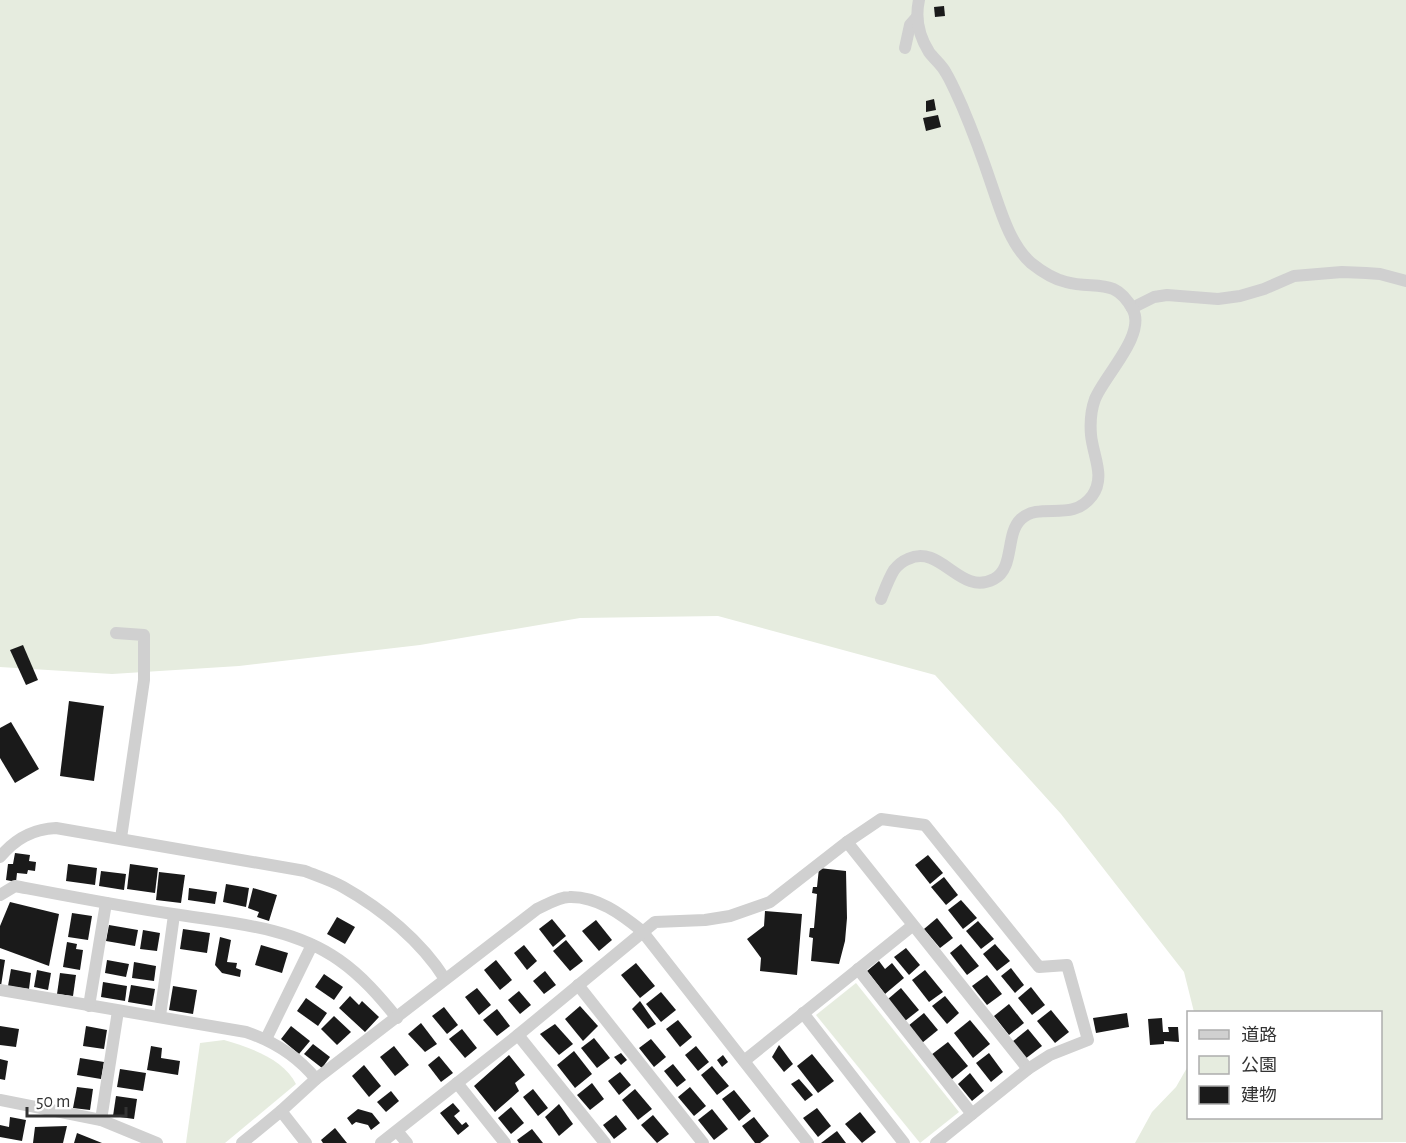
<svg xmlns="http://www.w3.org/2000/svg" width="1406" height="1143" font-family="'Alegreya Sans','Noto Sans JP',sans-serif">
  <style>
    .green { fill: #e6ecdf }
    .building { fill: #1a1a1a }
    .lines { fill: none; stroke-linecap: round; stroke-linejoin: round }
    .minor { stroke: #d0d0d0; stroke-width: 12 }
  </style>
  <rect width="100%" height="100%" fill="#fff"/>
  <g class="green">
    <polygon points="0,0 1406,0 1406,1142 1135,1143 1152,1112 1176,1087 1188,1066 1188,1118 1380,1118 1380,1012 1194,1012 1184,972 1061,814 935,675 718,616 580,618 420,645 239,666 112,674 0,667"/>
    <polygon points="856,983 959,1112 920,1143 816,1015"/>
    <path d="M 224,1040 C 249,1047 284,1059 296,1084 L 225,1143 L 186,1143 L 200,1043 Z"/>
  </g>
  <g class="building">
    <polygon points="944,6 945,16 935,17 934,7"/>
    <polygon points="934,99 936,110 926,112 926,101"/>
    <polygon points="938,115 941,127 926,131 923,118"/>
    <polygon points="23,645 38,680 26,685 10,650"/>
    <polygon points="69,701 104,706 94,781 60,776"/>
    <polygon points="11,722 39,769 15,783 0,758 0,728"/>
    <polygon points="15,853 30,855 29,861 36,862 35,871 28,870 27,874 17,873 16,882 6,880 8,864 13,864"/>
    <polygon points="928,855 943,873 930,884 915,865"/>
    <polygon points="68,864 97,868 95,885 66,881"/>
    <polygon points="130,864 158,868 155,893 127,889"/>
    <polygon points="819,868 846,871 847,918 845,941 839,964 811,961 813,938 809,937 810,928 814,928 817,894 812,893 813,887 817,887"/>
    <polygon points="101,871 126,874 124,890 99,886"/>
    <polygon points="159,872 185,875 181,903 156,900"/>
    <polygon points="944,877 958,895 946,905 931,887"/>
    <polygon points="226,884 249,888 246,907 223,902"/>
    <polygon points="189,888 217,892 215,904 188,900"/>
    <polygon points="253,888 277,895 269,921 257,917 259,912 248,908"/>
    <polygon points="961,900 977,918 963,929 948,910"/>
    <polygon points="10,902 59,914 49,966 0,948 0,926"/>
    <polygon points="765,911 802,914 797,975 760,971 761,958 747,939 764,926"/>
    <polygon points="72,913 92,916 88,940 68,937"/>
    <polygon points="337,917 355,927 345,944 327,934"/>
    <polygon points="937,918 953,938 940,948 924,929"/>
    <polygon points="552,919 566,936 553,947 539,929"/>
    <polygon points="596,920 612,940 599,951 582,931"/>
    <polygon points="978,921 994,939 981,949 966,931"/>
    <polygon points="109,925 138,930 135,946 106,941"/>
    <polygon points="183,929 210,933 207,953 180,949"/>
    <polygon points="143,930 160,933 157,951 140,949"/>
    <polygon points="220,937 231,940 227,962 237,963 236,968 241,970 240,977 222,973 215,965"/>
    <polygon points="566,940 583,961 570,971 553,951"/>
    <polygon points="67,942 77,944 76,949 83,950 80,970 63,967"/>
    <polygon points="961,944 979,966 967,975 950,953"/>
    <polygon points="995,944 1010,961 997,971 983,954"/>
    <polygon points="261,945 288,953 282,973 255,965"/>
    <polygon points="524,945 537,961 527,970 514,953"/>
    <polygon points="906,948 920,965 909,975 894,957"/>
    <polygon points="0,959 5,960 1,986 0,986"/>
    <polygon points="107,960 129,964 126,977 105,973"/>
    <polygon points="496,960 512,980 500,990 484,970"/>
    <polygon points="879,961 885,969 892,963 904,978 885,994 867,971"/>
    <polygon points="134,962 156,966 154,981 132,978"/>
    <polygon points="636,963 655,986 640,998 621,975"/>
    <polygon points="1011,968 1024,985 1015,993 1001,976"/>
    <polygon points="11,969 31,973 29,989 8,986"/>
    <polygon points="37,970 51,973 48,990 34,987"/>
    <polygon points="925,970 943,992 929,1002 912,980"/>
    <polygon points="545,971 556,985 544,994 533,981"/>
    <polygon points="60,973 76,975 73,996 57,994"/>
    <polygon points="324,974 343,987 334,1000 315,987"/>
    <polygon points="987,975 1002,994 987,1005 972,986"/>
    <polygon points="103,982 127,986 125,1001 101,997"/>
    <polygon points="131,985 155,989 152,1006 128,1002"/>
    <polygon points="173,986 197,990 193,1014 169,1010"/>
    <polygon points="1031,987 1045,1005 1032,1015 1018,998"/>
    <polygon points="477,988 491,1005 479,1015 465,997"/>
    <polygon points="901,988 919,1010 905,1021 888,999"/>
    <polygon points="519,991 531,1005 520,1014 508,1000"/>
    <polygon points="661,992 676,1010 661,1022 646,1004"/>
    <polygon points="350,996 359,1005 362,1001 379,1017 365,1032 339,1008"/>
    <polygon points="945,996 959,1013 947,1024 932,1006"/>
    <polygon points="306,998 327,1013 318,1026 297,1011"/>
    <polygon points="640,1001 656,1024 648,1029 632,1009"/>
    <polygon points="1009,1004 1024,1023 1009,1035 994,1016"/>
    <polygon points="580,1006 598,1026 583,1041 565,1019"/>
    <polygon points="444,1007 458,1025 447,1034 432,1016"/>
    <polygon points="497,1009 510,1026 497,1036 483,1020"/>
    <polygon points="1051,1010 1069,1032 1055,1043 1037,1021"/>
    <polygon points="924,1013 938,1030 922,1043 908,1026"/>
    <polygon points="1127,1013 1129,1027 1096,1033 1093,1018"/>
    <polygon points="334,1016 351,1032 337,1045 321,1029"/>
    <polygon points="1162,1018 1163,1032 1169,1032 1168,1027 1178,1027 1179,1042 1164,1041 1164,1044 1150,1045 1148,1019"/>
    <polygon points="678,1020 692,1037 680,1047 666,1029"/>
    <polygon points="970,1020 990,1044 973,1058 954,1033"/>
    <polygon points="421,1023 437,1044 425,1052 408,1034"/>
    <polygon points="555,1024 573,1044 559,1055 540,1034"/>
    <polygon points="0,1026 19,1029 16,1047 0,1045"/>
    <polygon points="86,1026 107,1030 104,1049 83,1046"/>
    <polygon points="291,1026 310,1041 299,1054 281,1039"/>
    <polygon points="462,1029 477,1048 465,1058 449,1039"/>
    <polygon points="1028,1029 1042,1046 1025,1059 1012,1042"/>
    <polygon points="594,1038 610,1058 597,1068 581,1048"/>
    <polygon points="651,1039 666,1057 654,1067 639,1048"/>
    <polygon points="948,1042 968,1066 951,1080 931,1055"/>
    <polygon points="313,1044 330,1057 322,1068 304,1054"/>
    <polygon points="779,1045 793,1064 784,1072 772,1057"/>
    <polygon points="151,1046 162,1048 161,1058 180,1061 178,1075 147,1070"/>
    <polygon points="394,1046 409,1065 395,1076 380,1057"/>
    <polygon points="696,1046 709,1062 698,1071 685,1055"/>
    <polygon points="574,1051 592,1074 575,1088 557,1065"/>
    <polygon points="621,1053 627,1060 621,1065 614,1057"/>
    <polygon points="989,1053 1003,1072 991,1082 976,1063"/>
    <polygon points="812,1054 834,1081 818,1093 797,1066"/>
    <polygon points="509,1055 525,1075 515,1083 519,1091 495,1112 474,1086"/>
    <polygon points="723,1055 728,1062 722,1067 717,1060"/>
    <polygon points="439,1056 453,1073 441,1082 428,1065"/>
    <polygon points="80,1058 104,1062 101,1079 77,1075"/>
    <polygon points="0,1059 8,1061 5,1080 0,1079"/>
    <polygon points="673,1064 686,1080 677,1087 664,1071"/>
    <polygon points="364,1065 381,1086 369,1097 352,1076"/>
    <polygon points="712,1066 729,1086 717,1095 701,1075"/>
    <polygon points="120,1069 146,1073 143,1091 117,1087"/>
    <polygon points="620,1072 631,1085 619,1095 608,1081"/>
    <polygon points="970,1073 984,1091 972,1101 958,1084"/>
    <polygon points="799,1079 813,1095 805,1101 791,1084"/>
    <polygon points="592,1083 604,1099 590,1110 577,1095"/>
    <polygon points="77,1087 93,1089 90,1110 73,1108"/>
    <polygon points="690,1087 706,1106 694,1116 678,1097"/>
    <polygon points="533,1089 548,1108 538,1116 523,1097"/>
    <polygon points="635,1089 652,1109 638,1120 622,1100"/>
    <polygon points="734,1090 751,1111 739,1121 722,1099"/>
    <polygon points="391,1091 399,1101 386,1112 377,1102"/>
    <polygon points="116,1096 137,1099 134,1119 113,1116"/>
    <polygon points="453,1103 460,1111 454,1116 462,1125 466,1122 469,1126 458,1135 440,1113"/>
    <polygon points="559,1104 573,1124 559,1136 545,1117"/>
    <polygon points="511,1107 524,1123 511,1134 498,1118"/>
    <polygon points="817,1108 831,1126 818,1137 803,1118"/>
    <polygon points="358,1109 372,1113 380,1123 371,1130 368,1125 356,1122 352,1125 347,1118"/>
    <polygon points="712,1109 728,1129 714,1140 698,1120"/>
    <polygon points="860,1112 876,1132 862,1143 845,1124"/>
    <polygon points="616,1115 627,1129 614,1139 603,1125"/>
    <polygon points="653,1115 669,1134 657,1143 641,1125"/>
    <polygon points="10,1117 26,1120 22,1141 0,1137 0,1125 9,1127"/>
    <polygon points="754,1117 769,1136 760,1143 755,1143 742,1126"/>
    <polygon points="67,1126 63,1143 33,1143 35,1127"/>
    <polygon points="335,1128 347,1143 323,1143 321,1140"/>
    <polygon points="532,1129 543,1143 519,1143 517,1140"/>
    <polygon points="837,1131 846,1143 821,1143"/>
    <polygon points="77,1133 102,1143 74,1143"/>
  </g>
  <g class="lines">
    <g class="minor">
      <polyline points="905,48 910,25 917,17"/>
      <polyline points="1132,308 1154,297 1167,295 1218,299 1240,296 1264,289 1294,276 1342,272 1366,273 1380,274 1406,281"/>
      <path d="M 881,599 C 885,589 889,578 894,570 C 898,565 903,561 908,559 C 941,543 960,597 994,579 C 1015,568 1005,534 1021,519 C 1041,501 1072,523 1092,496 C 1106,477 1093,456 1091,435 C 1090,423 1091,410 1095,399 C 1104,376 1146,335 1133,310 C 1115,276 1095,290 1066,282 C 1053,279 1041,271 1031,263 C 1010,244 1001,212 992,186 C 983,159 973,132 962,106 C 957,95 952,83 946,73 C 942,65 934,59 929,52 C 919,36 915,18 919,0"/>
      <polyline points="116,633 144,635 144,680 121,838"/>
      <polyline points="847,842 1028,1069"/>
      <path d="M 0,857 C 15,839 32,829 56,828 L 305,871 C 317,876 331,880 343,887 C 382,909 421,941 445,979"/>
      <path d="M 0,895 L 15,886 C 68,896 120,906 173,914 C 229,923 291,926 339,960 C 362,976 380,997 397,1018"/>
      <polyline points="858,969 972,1114"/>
      <polyline points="578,985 703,1143"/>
      <path d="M 0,990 L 246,1032 C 273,1041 298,1057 316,1079"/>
      <polyline points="89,1006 106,903"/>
      <polyline points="803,1013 904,1143"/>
      <polyline points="160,1016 174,915"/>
      <polyline points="518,1035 605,1143"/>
      <polyline points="266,1039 312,945"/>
      <polyline points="744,1061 912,926"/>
      <polyline points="457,1083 505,1143"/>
      <polyline points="0,1100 101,1120 157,1143"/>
      <polyline points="101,1120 118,1011"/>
      <polyline points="397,1131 407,1143"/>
      <polyline points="242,1143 281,1111"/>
      <path d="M 306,1143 L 281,1111 L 316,1079 L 537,909 C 546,905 559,897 569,897 C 597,896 621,914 642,931 L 808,1143"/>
      <polyline points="381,1143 518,1035 655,922 705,920 730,916 770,902 847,842 881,819 925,825 1039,967 1067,965 1088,1040 1050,1055 1028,1069 936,1143"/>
    </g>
  </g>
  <rect x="1187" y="1011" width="195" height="108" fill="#ffffff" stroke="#adadad" stroke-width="1.5"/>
  <rect x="1199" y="1030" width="30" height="9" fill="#d0d0d0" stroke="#adadad" stroke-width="1.5"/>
  <text x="1241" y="1041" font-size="18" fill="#333333">道路</text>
  <rect x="1199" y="1056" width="30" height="18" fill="#e6ecdf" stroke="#adadad" stroke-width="1.5"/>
  <text x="1241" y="1071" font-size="18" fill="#333333">公園</text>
  <rect x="1199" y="1086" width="30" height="18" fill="#1a1a1a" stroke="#adadad" stroke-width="1.5"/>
  <text x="1241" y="1101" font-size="18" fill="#333333">建物</text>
  <path d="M27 1107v9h99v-9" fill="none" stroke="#333333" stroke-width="3"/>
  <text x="36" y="1107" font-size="18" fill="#333333" stroke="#ffffff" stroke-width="4.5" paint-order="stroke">50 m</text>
</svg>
